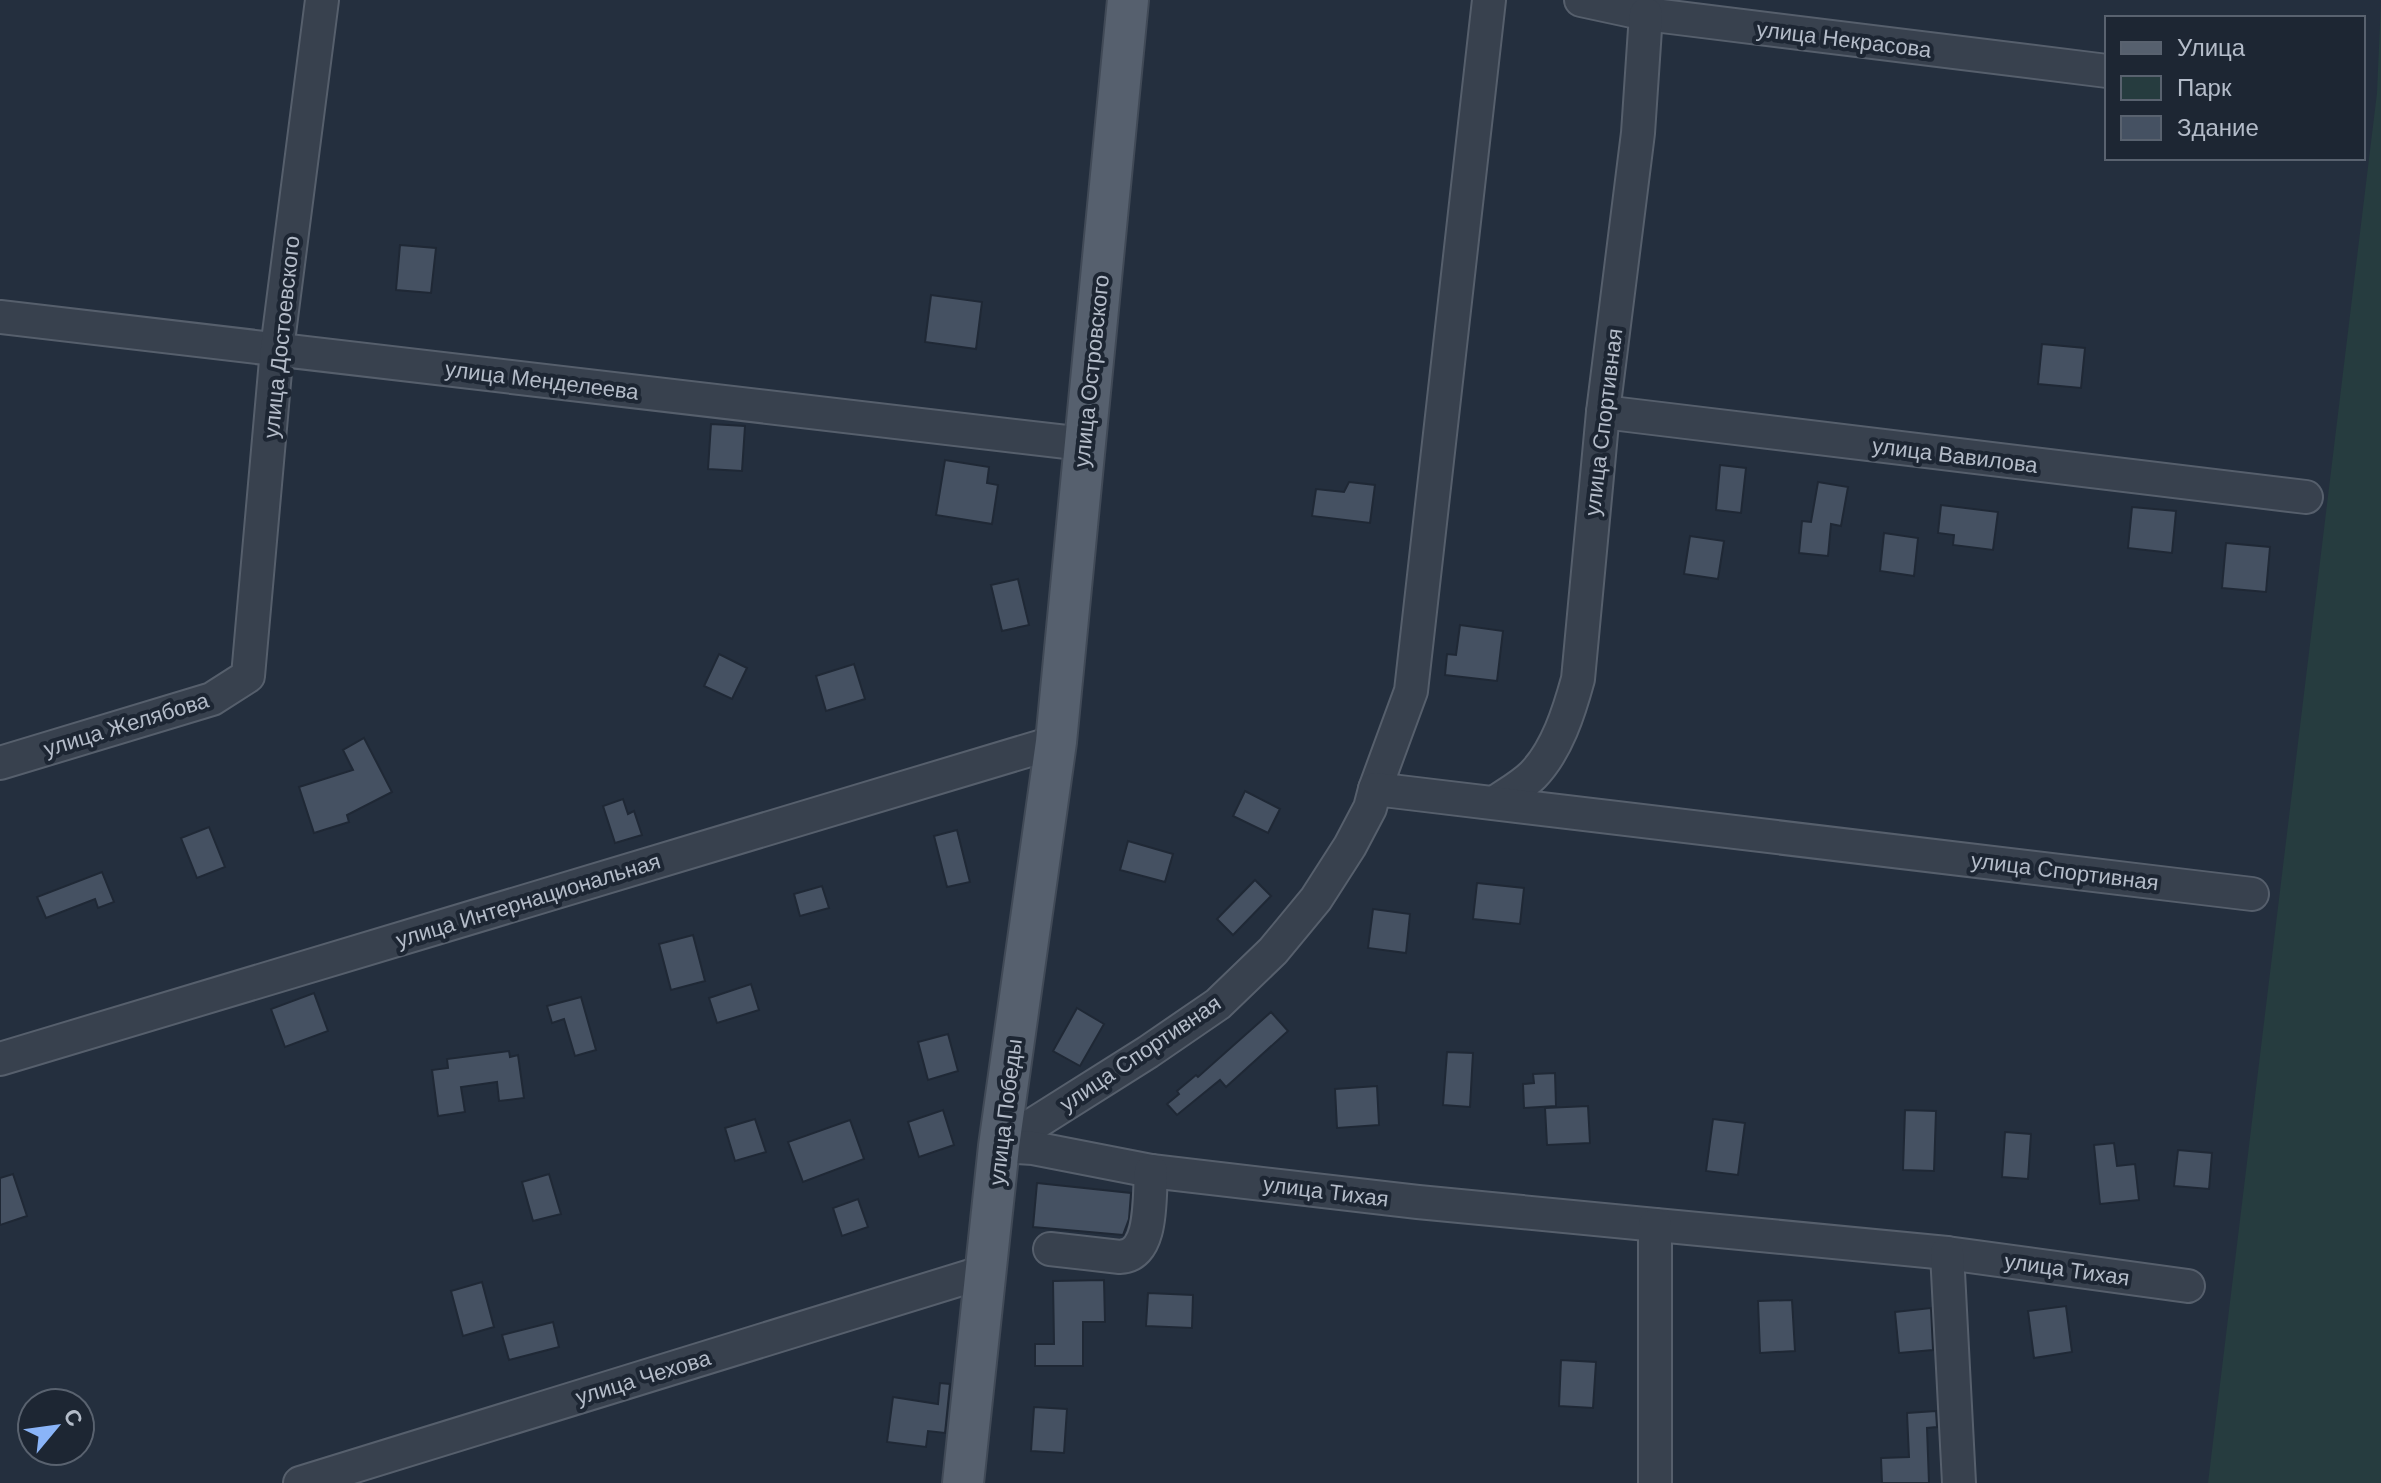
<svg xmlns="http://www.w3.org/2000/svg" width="2381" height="1483" font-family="Arial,sans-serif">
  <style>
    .green { fill: #263c3f }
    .building { fill: #455162; stroke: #1f2835; stroke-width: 2 }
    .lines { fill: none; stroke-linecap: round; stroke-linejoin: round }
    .minor-casing { stroke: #565f6c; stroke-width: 36 }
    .major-casing { stroke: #414a57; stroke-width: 44 }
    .minor { stroke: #38414e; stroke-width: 32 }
    .major { stroke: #56606e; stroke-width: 40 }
    .labels { text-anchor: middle; stroke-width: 8; stroke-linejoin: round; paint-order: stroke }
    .street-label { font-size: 22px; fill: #b4bcc9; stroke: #1d2633 }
  </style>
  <rect width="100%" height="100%" fill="#242f3e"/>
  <polygon class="green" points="2381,1 2381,1483 2208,1483 2377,93"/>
  <g class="building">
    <polygon points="400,245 436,248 431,293 396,290"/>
    <polygon points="931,295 982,302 976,349 925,342"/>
    <polygon points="2042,344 2085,348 2081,388 2038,384"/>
    <polygon points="711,424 745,426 742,471 708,469"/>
    <polygon points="945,460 989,467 987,483 998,485 992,524 936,515"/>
    <polygon points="1720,465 1746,468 1741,513 1716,510"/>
    <polygon points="1349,482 1375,485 1370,523 1312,516 1316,489 1344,492"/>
    <polygon points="1818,482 1848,487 1841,526 1831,524 1828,556 1799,553 1802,521 1811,522"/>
    <polygon points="1941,505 1998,512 1993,550 1953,545 1954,535 1938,533"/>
    <polygon points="2132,507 2176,511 2172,553 2128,548"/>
    <polygon points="1884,533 1918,538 1914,576 1880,571"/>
    <polygon points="1690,536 1724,541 1718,579 1684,574"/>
    <polygon points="2226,543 2270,547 2266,592 2222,588"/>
    <polygon points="1018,579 1029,625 1002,631 991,585"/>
    <polygon points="1460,625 1503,631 1497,681 1445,675 1447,654 1456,655"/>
    <polygon points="719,654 747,668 732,699 704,686"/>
    <polygon points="854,664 865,699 826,711 816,676"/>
    <polygon points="364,738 392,792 347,815 349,822 314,833 299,787 353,770 343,750"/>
    <polygon points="1245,791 1280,809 1268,833 1233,816"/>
    <polygon points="623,799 628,814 634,811 642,835 615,843 603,806"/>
    <polygon points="209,827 225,867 197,878 181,838"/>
    <polygon points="957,830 970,882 947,887 934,836"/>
    <polygon points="1128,841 1173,854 1165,882 1120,870"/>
    <polygon points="102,872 114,902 98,908 95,899 46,918 37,897"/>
    <polygon points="1255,880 1271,896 1233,935 1217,919"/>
    <polygon points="1477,883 1524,888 1520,924 1473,919"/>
    <polygon points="822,886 829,908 800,916 794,894"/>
    <polygon points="1373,909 1410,914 1406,953 1368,948"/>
    <polygon points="693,935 705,981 671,990 659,944"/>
    <polygon points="751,984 759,1010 717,1023 709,998"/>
    <polygon points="314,993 328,1031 285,1047 271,1009"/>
    <polygon points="581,997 596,1050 575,1056 564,1019 552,1023 547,1006"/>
    <polygon points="1077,1008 1104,1024 1080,1066 1053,1051"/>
    <polygon points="1271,1012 1288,1031 1226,1087 1220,1080 1177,1115 1167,1104 1179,1094 1177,1091 1196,1075 1198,1077"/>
    <polygon points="948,1034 958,1071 928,1080 918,1042"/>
    <polygon points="509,1051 510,1057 518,1055 524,1098 499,1101 497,1082 461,1087 465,1112 438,1116 432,1070 448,1068 447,1059"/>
    <polygon points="1447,1052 1473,1053 1470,1107 1443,1105"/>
    <polygon points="1555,1073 1556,1106 1524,1108 1523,1084 1534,1083 1533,1074"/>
    <polygon points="1377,1086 1379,1125 1337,1128 1335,1089"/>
    <polygon points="1588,1106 1590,1143 1547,1145 1545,1108"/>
    <polygon points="943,1110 954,1145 919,1157 908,1122"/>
    <polygon points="1905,1110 1936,1111 1934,1171 1903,1170"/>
    <polygon points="755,1119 766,1152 735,1161 725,1128"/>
    <polygon points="1713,1119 1745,1123 1738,1175 1706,1171"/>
    <polygon points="850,1120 864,1159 803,1182 788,1142"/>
    <polygon points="2005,1132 2031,1134 2028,1179 2002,1177"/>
    <polygon points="2114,1143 2117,1166 2135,1164 2139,1200 2100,1204 2094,1145"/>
    <polygon points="2178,1150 2212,1153 2209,1189 2174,1186"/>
    <polygon points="13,1174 27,1216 0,1225 0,1178"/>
    <polygon points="549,1174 561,1214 533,1221 522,1182"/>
    <polygon points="1037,1183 1131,1193 1129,1219 1123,1235 1033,1227"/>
    <polygon points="858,1199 868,1227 842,1236 833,1208"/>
    <polygon points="1104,1280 1105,1322 1083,1322 1083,1366 1035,1366 1035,1344 1054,1344 1053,1281"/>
    <polygon points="482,1282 494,1327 463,1336 451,1291"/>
    <polygon points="1148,1293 1193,1295 1192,1328 1146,1326"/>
    <polygon points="1792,1300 1795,1351 1760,1353 1758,1301"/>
    <polygon points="2066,1306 2072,1352 2034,1358 2028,1311"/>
    <polygon points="1931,1308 1933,1350 1899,1353 1895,1312"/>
    <polygon points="553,1322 559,1347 509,1360 502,1335"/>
    <polygon points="1561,1360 1596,1362 1593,1408 1559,1406"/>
    <polygon points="940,1383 950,1384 945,1433 928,1431 926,1447 887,1442 893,1397 938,1404"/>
    <polygon points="1034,1407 1067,1409 1064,1453 1031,1451"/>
    <polygon points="1936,1411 1937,1427 1927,1428 1929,1483 1882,1483 1881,1458 1909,1457 1907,1413"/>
  </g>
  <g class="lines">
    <g class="minor-casing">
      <g id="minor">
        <polyline points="1581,0 1646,14 2107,71"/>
        <polyline points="0,317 1084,444"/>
        <polyline points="1603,412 2306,497"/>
        <polyline points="0,763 212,699 248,676 277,349 322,0"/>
        <polyline points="1375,789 1411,691 1489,0"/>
        <path d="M 1497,801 C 1509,793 1523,785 1533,775 C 1557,750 1569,712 1578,679 L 1603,412 L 1638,133 L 1646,14"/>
        <polyline points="0,1059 1056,742"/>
        <polyline points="999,1146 1148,1052 1218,1004 1273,951 1316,899 1350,846 1370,808 1375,789 2252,894"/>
        <polyline points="999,1146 1033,1148 1151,1171 1418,1202 1947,1253 2188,1286"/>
        <polyline points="1655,1225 1655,1483"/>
        <path d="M 1050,1249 L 1120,1257 C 1154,1256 1149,1196 1151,1171"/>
        <polyline points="1947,1253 1959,1483"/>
        <polyline points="300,1483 987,1271"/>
      </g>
    </g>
    <g class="major-casing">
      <polyline id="major" points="963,1483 999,1146 1056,742 1128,0"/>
    </g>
    <use href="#minor" class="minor"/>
    <use href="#major" class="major"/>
  </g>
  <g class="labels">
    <g class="street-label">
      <text transform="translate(1844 39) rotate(7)" y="8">улица Некрасова</text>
      <text transform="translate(281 337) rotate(-84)" y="8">улица Достоевского</text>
      <text transform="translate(1091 371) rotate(-84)" y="8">улица Островского</text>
      <text transform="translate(542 380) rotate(7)" y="8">улица Менделеева</text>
      <text transform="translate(1603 422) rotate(-83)" y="8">улица Спортивная</text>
      <text transform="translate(1955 455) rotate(7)" y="8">улица Вавилова</text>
      <text transform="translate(126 724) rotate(-17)" y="8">улица Желябова</text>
      <text transform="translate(2065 871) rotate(7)" y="8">улица Спортивная</text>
      <text transform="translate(528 900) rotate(-17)" y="8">улица Интернациональная</text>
      <text transform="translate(1140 1053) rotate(-34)" y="8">улица Спортивная</text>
      <text transform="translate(1005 1112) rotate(-83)" y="8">улица Победы</text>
      <text transform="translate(1326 1191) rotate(7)" y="8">улица Тихая</text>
      <text transform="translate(2067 1269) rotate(8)" y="8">улица Тихая</text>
      <text transform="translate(643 1377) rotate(-17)" y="8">улица Чехова</text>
    </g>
  </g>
  <rect x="2105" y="16" width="260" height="144" fill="#1d2633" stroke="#59626f" stroke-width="2"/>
  <rect x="2121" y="42" width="40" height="12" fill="#56606e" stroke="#59626f" stroke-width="2"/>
  <text x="2177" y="56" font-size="24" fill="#b4bcc9">Улица</text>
  <rect x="2121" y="76" width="40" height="24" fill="#263c3f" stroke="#59626f" stroke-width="2"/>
  <text x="2177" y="96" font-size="24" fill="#b4bcc9">Парк</text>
  <rect x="2121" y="116" width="40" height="24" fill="#455162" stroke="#59626f" stroke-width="2"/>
  <text x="2177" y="136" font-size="24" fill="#b4bcc9">Здание</text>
  <g transform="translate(56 1427) rotate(61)"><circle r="38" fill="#1d2633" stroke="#59626f" stroke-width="2"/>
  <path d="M0-6L14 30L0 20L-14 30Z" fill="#8ab4f8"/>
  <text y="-12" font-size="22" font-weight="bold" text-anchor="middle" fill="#b4bcc9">С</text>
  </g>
</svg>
